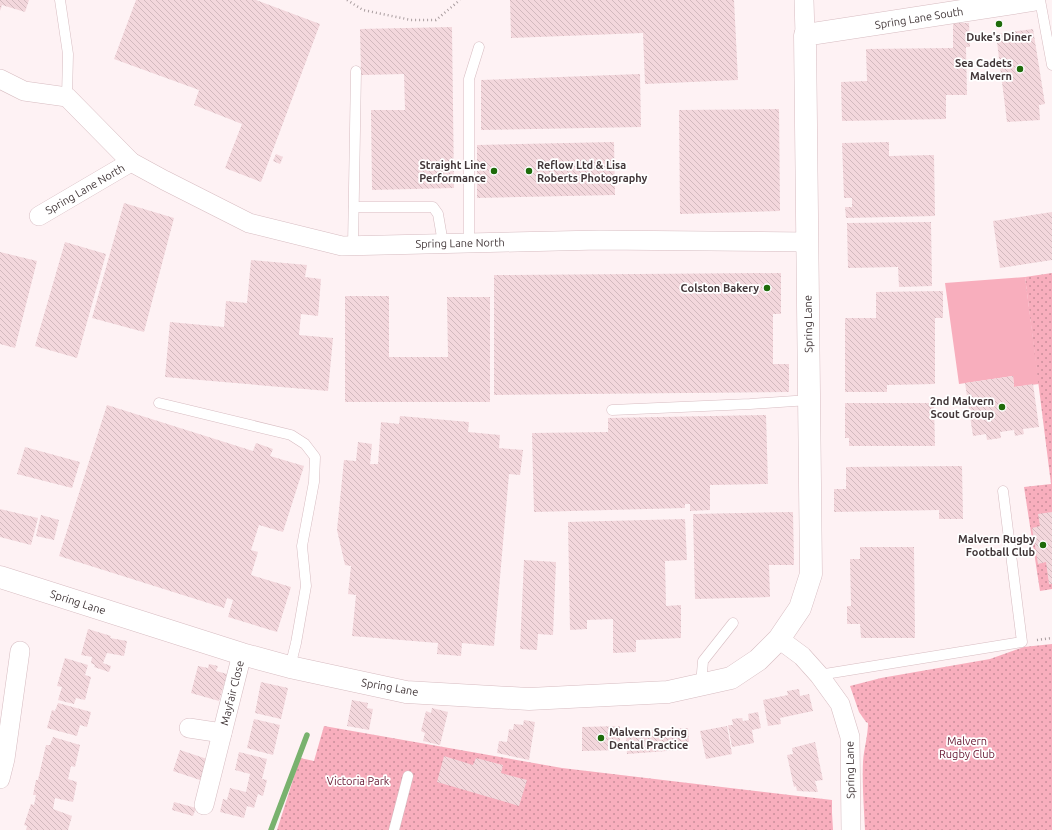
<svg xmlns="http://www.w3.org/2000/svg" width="1052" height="830" font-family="Ubuntu,sans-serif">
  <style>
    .grass { fill: #f8aebd }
    .park { fill: url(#park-dots) }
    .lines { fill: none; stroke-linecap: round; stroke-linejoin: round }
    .stream { stroke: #79b26e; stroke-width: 5.5 }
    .building { fill: url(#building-back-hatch) }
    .service-casing { stroke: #d7bcc1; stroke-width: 11 }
    .minor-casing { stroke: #d7bcc1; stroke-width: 20 }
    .tertiary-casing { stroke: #d7bcc1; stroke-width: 23 }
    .path { stroke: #a99d9f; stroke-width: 2.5; stroke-dasharray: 1 3; stroke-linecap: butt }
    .service { stroke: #fff; stroke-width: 10 }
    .minor { stroke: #fff; stroke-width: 19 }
    .tertiary { stroke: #fff; stroke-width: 22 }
    .poi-dot { fill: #1e6b0a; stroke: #fff; stroke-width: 1.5 }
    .labels { text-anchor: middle; stroke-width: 3.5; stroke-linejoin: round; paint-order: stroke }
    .street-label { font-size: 11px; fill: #43383a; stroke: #fff }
    .poi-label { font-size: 11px; font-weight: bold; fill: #43383a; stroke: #fff; text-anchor: end }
    .park-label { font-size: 11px; fill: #651530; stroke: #fff }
  </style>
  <defs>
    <pattern id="park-dots" width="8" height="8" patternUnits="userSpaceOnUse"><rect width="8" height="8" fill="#f8aebd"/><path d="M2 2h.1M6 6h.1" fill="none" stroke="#ca8f9b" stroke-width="1.8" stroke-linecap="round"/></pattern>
    <pattern id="building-back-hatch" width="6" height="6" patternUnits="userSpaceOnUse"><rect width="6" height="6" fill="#f3d7dc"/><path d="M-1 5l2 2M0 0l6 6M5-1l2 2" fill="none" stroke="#d2b9be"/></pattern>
  </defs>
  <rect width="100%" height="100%" fill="#fef2f4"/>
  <polygon class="grass" points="1025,277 1039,384 1014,387 1013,376 959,384 945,283"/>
  <g class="park">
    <polygon points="1052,273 1052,589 1040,591 1024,487 1051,484 1025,277"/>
    <path d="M 1052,644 L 1052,830 L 865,830 C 864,808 862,785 863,762 C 864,748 868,736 868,723 L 866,722 L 859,712 L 850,686 L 881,678 L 990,659 L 1024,647 Z"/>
    <polygon points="324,726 562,768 832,800 832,813 833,830 277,830 300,758 314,761"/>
  </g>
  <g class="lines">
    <polyline class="stream" points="271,830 307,735"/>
  </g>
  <g class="building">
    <polygon points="0,0 29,0 25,12 2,5 0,11"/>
    <polygon points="136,0 256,0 320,24 261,182 225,168 242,124 194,105 199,90 114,59"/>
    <polygon points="510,0 734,0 738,80 645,84 643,33 511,38"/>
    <polygon points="953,23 969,23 970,47 966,47 967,95 946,95 946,119 842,121 841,82 867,81 866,49 953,48"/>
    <polygon points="452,27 454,188 372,190 371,110 405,110 404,74 361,75 360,29"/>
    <polygon points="1033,29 1045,104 1039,105 1040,120 1007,122 996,34"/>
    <polygon points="640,74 641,127 481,130 481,80"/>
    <polygon points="779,109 780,211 680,214 679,110"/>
    <polygon points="614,142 615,195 477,198 477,145"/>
    <polygon points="889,142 889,156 934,155 935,216 846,218 845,207 852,207 852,198 844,198 842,143"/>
    <polygon points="276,154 283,157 280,164 273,161"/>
    <polygon points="124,203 174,218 144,332 92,318"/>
    <polygon points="1052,212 1052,260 1000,268 993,221"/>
    <polygon points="931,222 932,286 899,287 898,267 848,268 847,223"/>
    <polygon points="65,242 106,254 77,358 35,346"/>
    <polygon points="0,252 37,261 15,348 0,344"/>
    <polygon points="251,260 307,265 305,277 321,279 318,316 301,314 299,335 333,338 328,391 165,377 170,322 224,327 226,301 247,303"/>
    <polygon points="781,273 781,314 773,314 773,364 789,364 789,392 494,395 494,275"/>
    <polygon points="943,291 943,318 935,318 935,384 887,385 887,392 845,392 845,318 876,318 876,292"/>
    <polygon points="345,296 389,296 389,357 448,357 447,297 490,297 490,402 345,402"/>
    <polygon points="1013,376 1014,387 1033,384 1039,427 1023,429 1024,434 1015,436 1014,430 1000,432 1001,438 987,440 986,434 973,436 965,383"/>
    <polygon points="845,403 934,403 935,446 849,446 849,438 845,438"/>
    <polygon points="107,405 253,451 256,443 273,449 270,456 304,466 283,532 259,525 251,550 258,552 251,575 291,587 277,632 228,617 233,600 227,598 224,608 59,556"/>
    <polygon points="766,415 768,484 710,485 710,510 690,511 690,504 685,504 685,508 534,512 532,433 608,432 608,418"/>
    <polygon points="400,416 469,422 468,432 500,435 499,448 523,450 520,475 509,474 494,646 462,643 461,656 437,654 438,643 352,636 356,595 348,594 351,566 345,565 337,530 344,460 356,461 358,442 372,444 370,464 378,464 381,422 399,424"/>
    <polygon points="25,447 80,462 72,488 17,474"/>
    <polygon points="962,466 963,519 939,519 939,510 834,512 834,489 846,489 846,467"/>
    <polygon points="0,509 38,518 31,545 0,537"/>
    <polygon points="793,512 794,565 769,565 770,597 695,599 693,514"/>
    <polygon points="1052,512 1052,584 1049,584 1046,562 1038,564 1032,528 1040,526 1038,514"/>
    <polygon points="41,515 59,520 54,540 36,536"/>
    <polygon points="685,519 687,560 665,561 666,606 681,605 681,638 636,640 636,652 613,653 613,619 587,620 587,629 570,630 568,522"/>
    <polygon points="860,547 914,547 915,638 861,638 860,624 847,624 847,606 851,606 850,559 860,559"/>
    <polygon points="524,560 556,562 553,635 538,634 537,650 520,649"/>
    <polygon points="88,629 111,636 110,638 127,641 124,656 107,653 103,663 111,666 109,672 94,667 95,665 91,663 92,657 81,655"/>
    <polygon points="65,658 88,665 85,675 91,677 85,700 76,698 74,704 58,700 62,687 57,686"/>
    <polygon points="209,664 218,666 216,671 227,674 219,701 191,693 198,666 208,668"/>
    <polygon points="261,682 288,688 281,719 255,713"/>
    <polygon points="799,689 800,696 809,694 813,711 780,718 781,724 768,726 763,700 788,695 787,691"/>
    <polygon points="352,700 368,703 367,708 373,709 369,730 347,726"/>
    <polygon points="58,703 91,712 87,727 80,725 77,736 47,728 52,710 55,711"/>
    <polygon points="432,708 448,712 440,745 423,741 425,733 421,731 426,711 431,713"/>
    <polygon points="758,712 761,728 752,730 754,743 732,747 728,725 733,725 732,719 742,718 743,721 749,720 748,714"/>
    <polygon points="254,719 280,725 273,755 247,748"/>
    <polygon points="524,720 535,722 529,760 497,753 499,741 507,742 509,729 513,730 514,724 523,725"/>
    <polygon points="620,726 620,750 582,751 582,727"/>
    <polygon points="727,726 732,754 706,759 700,731"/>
    <polygon points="688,728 689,742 679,743 680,750 627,754 626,732"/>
    <polygon points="53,737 80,745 75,767 71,766 68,779 77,782 73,802 55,798 53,809 72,816 68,830 26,830 27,826 24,825 31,804 34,805 36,795 33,795 36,780 38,780 46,745 50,745"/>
    <polygon points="815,742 823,780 815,781 818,792 797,791 796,786 794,787 787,755 793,754 792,748"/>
    <polygon points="180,750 207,759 200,780 173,771"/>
    <polygon points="239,752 267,759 262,779 267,780 263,796 258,794 254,808 247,806 244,818 220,812 223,799 227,800 230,788 246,792 250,774 235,770"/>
    <polygon points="444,756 473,765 476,758 503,765 501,773 527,780 519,806 437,782"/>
    <polygon points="174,802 196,808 193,816 172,810"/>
  </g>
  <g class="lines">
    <g class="service-casing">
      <g id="service">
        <polyline points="60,0 68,54 67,97"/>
        <polyline points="1040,0 1052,65"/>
        <polyline points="354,207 433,207 438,214 443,243"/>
        <polyline points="469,243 469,79 479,47"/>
        <polyline points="353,246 356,71"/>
        <polyline points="159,403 291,435 305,444 315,457 314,482 302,546 306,586 296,643 290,667"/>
        <polyline points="612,410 750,404 809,400"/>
        <polyline points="819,675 1022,642 1003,491"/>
        <polyline points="701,685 703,661 733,623"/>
        <polyline points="394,830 408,776"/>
      </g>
    </g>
    <g class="minor-casing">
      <g id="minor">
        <polyline points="804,0 805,35"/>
        <polyline points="0,79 24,91 67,97 131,162 164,180 249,223 342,246 599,240 807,242"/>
        <polyline points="39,216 131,162"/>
        <polyline points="779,639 802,656 819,675 840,704 850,737 851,830"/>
        <polyline points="189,728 222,733"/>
        <polyline points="0,779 5,759 20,651"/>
        <polyline points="204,805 242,654"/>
      </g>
    </g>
    <g class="tertiary-casing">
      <polyline id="tertiary" points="0,577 242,654 290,667 406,692 529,699 668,692 731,678 758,660 779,639 800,608 811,574 805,35 1033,0"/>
    </g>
    <g class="path">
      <polyline points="347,0 363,10 411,20 436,20 460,0"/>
      <polyline points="1037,640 1052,638"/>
    </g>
    <use href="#service" class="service"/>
    <use href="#minor" class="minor"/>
    <use href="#tertiary" class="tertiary"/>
  </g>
  <g class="poi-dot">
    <circle cx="999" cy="24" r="4"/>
    <circle cx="1020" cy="69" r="4"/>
    <circle cx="494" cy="171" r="4"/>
    <circle cx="529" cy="171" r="4"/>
    <circle cx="767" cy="288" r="4"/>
    <circle cx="1002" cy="407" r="4"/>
    <circle cx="1043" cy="545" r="4"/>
    <circle cx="601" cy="738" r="4"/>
  </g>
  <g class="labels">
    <g class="street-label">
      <text transform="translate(919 18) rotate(-9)" y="4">Spring Lane South</text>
      <text transform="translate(85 189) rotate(-30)" y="4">Spring Lane North</text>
      <text transform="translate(460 243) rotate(-1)" y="4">Spring Lane North</text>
      <text transform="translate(808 324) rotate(-91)" y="4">Spring Lane</text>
      <text transform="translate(78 602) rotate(18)" y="4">Spring Lane</text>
      <text transform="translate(390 687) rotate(10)" y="4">Spring Lane</text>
      <text transform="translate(232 693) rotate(-76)" y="4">Mayfair Close</text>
      <text transform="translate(850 770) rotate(-91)" y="4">Spring Lane</text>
    </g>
    <g class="poi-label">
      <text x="999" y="41" text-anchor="middle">Duke's Diner</text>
      <text x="1012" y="67">Sea Cadets<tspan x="1012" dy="13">Malvern</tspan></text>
      <text x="486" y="169">Straight Line<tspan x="486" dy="13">Performance</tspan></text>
      <text x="537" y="169" text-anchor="start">Reflow Ltd &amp; Lisa<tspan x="537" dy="13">Roberts Photography</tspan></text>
      <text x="759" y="292">Colston Bakery</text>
      <text x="994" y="405">2nd Malvern<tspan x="994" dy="13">Scout Group</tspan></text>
      <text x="1035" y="543">Malvern Rugby<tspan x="1035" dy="13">Football Club</tspan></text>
      <text x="609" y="736" text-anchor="start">Malvern Spring<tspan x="609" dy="13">Dental Practice</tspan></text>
    </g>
    <g class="park-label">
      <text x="967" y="745">Malvern<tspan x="967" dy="13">Rugby Club</tspan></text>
      <text x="358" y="785">Victoria Park</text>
    </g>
  </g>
</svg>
